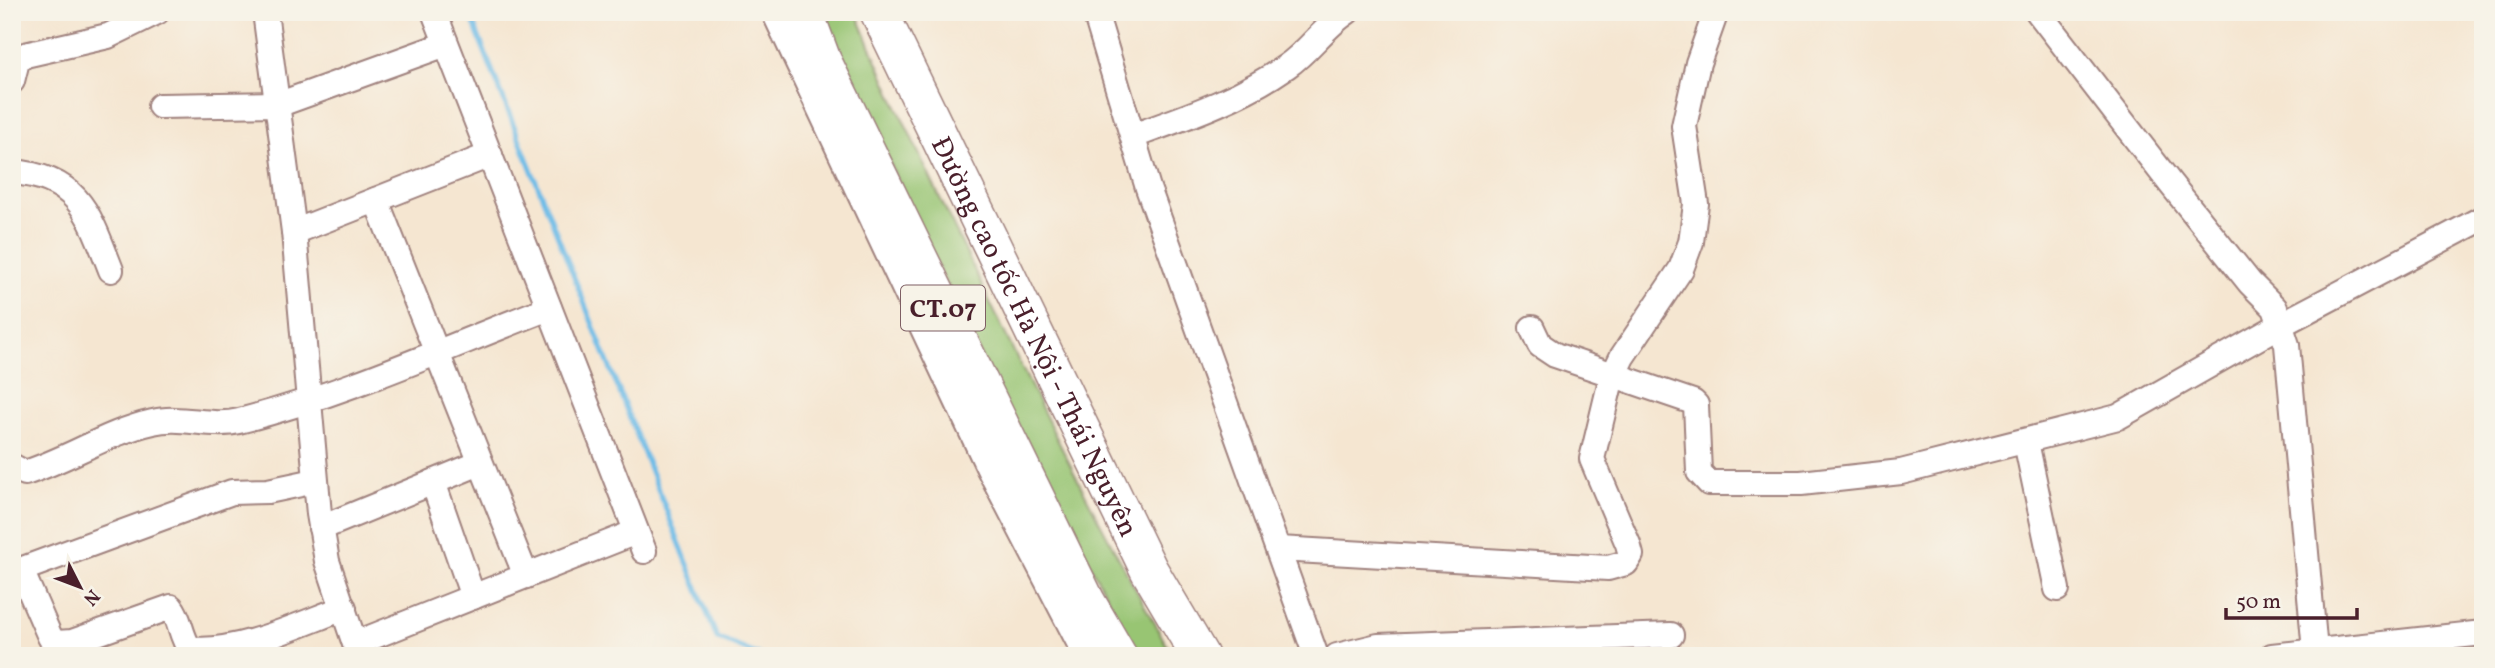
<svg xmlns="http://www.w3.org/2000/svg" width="2495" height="668" font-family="Vollkorn,serif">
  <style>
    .green { fill: #98c573; stroke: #71724f; stroke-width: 2 }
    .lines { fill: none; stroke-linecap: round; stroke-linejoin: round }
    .stream { stroke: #6dbce7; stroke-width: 5 }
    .minor-casing { stroke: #a0827e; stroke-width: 28 }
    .highway-casing { stroke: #a0827e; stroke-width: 40 }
    .minor { stroke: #fff; stroke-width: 24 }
    .highway { stroke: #fff; stroke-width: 37 }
    .labels { text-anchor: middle; stroke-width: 5; stroke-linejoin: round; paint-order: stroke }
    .shield { fill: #f7f3e8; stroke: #7e5f64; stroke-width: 2 }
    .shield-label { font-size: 26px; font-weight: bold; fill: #4a1f2b }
    .street-label { font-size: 28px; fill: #4a1f2b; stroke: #f7f3e8 }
  </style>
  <rect width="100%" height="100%" fill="#f7f3e8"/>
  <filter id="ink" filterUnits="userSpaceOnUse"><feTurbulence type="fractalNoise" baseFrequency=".0143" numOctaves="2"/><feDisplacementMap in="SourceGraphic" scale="14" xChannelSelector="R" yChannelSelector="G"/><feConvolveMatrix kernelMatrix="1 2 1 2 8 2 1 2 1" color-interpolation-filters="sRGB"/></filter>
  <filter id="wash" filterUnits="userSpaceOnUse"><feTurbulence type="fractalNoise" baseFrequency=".00686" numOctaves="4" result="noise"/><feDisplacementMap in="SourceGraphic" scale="28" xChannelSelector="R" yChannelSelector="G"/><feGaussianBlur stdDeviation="1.57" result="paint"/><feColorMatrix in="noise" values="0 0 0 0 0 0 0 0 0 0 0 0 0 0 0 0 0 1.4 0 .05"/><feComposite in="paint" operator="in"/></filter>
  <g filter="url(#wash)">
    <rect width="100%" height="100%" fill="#f5e6d1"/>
    <path class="green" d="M 824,12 L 856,12 C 895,106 939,196 983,288 C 1043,412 1104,536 1173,656 L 1139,656 L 1004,405 L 908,205 Z"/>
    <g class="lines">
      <polyline class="stream" points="469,12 717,638 761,656"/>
    </g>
  </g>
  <g filter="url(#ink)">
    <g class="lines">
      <g class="minor-casing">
        <g id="minor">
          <polyline points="265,12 294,232 319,514 327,561 359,656"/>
          <polyline points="434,12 644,551"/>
          <polyline points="774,12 989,469 1086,656"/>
          <polyline points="1095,12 1148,188 1316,656"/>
          <polyline points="2038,12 2170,183 2250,283 2275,308 2287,345 2315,651"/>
          <polyline points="12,81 17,61 25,55 108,36 157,12"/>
          <polyline points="160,106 280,104 446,44"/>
          <path d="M 1133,136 C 1186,117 1240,99 1287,66 C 1309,51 1324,27 1347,12"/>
          <path d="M 12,172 C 79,177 89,214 111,270"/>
          <polyline points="376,200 526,576"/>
          <polyline points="294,232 490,155"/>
          <polyline points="1532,328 1540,345 1555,355 1693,402 1696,405 1699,472 1709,483 1801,483 1901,472 2118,417 2282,324 2483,218"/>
          <polyline points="2026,442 2057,589"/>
          <path d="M 12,466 L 25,473 C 69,459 108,432 153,422 C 180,415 212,428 239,421 C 345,394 447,347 549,308"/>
          <polyline points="433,482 473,597"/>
          <polyline points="321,528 480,463"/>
          <polyline points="1279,549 1608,568 1626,563 1631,555 1628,544 1592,459 1611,380 1622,357 1681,269 1691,242 1696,204 1684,126 1698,63 1716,12"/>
          <path d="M 21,570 L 50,637 L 56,643 L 72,642 L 171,607 C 181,619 180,636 190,649 C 236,655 300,624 344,608"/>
          <polyline points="12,573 232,492 268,491 315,481"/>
          <polyline points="357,643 636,532"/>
          <polyline points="1337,656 1378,646 1671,635"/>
          <polyline points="2272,656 2483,633"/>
        </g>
      </g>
      <g class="highway-casing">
        <g id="highway">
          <polyline points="804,12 822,60 1086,601 1118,656"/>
          <path id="s1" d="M 879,12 L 1149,570 L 1200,656"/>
        </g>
      </g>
      <use href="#minor" class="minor"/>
      <use href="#highway" class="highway"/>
    </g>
  </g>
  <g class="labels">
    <rect class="shield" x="901" y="285.5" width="84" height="45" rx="5"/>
    <g class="shield-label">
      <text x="943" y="317">CT.07</text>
    </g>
    <g class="street-label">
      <text dy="10" stroke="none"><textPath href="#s1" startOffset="360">Đường cao tốc Hà Nội - Thái Nguyên</textPath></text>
    </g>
  </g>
  <rect width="2495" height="668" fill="none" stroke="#f7f3e8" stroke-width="42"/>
  <g transform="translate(80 587) rotate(132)" stroke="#f7f3e8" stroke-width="5" paint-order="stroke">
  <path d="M0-5L12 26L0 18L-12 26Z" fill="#4a1f2b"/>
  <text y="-10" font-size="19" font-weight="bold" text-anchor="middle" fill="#4a1f2b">N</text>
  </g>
  <path d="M2226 608v10h131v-10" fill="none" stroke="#4a1f2b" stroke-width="3.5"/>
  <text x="2236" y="608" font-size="21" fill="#4a1f2b" stroke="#f7f3e8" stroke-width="5" paint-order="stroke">50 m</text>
</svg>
